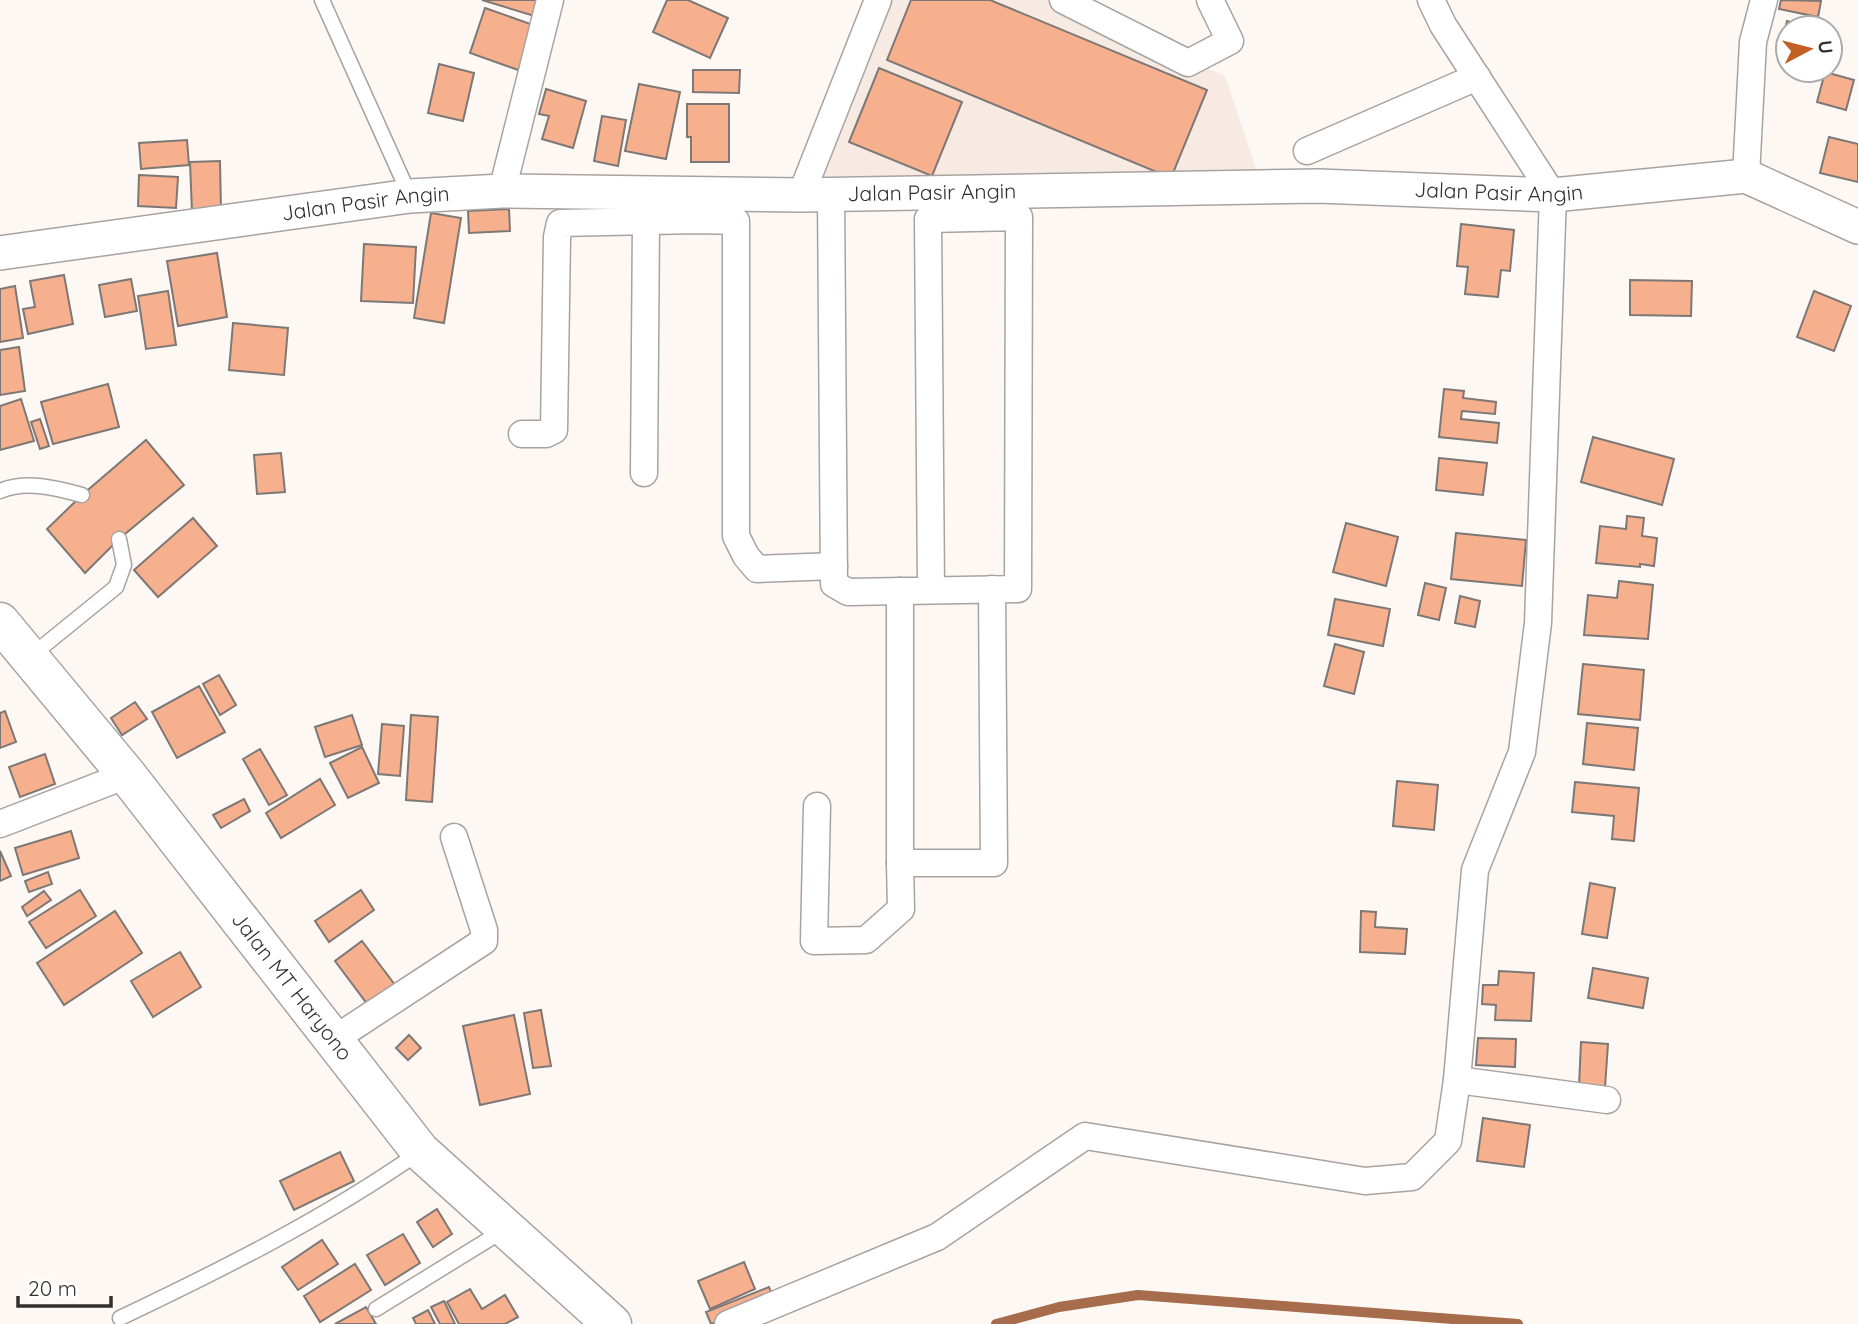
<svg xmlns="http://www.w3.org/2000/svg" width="1858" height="1324" font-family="Quicksand,sans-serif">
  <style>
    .built { fill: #f7eae3 }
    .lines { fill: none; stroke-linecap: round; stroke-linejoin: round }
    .stream { stroke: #a76c4c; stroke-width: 10 }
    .building { fill: #f7b08d; stroke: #7d7875; stroke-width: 2 }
    .service-casing { stroke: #a8a3a0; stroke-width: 17 }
    .minor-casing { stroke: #a8a3a0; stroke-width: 29 }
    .tertiary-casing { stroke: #a8a3a0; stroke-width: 36 }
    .secondary-casing { stroke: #a8a3a0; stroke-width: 41 }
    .service { stroke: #fff; stroke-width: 14 }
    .minor { stroke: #fff; stroke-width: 26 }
    .tertiary { stroke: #fff; stroke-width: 33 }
    .secondary { stroke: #fff; stroke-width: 38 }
    .labels { text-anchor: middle; stroke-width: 6; stroke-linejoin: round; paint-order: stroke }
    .street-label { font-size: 21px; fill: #32302f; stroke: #fff }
  </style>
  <rect width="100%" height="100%" fill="#fef8f5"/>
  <polygon class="built" points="885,0 1048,0 1225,76 1260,181 813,178"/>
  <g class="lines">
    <polyline class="stream" points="996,1324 1059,1307 1138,1295 1518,1324"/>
  </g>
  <g class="building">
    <polygon points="482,0 546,0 541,18"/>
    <polygon points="667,0 688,0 728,18 710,58 653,32"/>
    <polygon points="911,0 990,0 1207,90 1171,178 887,60"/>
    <polygon points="1781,0 1821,1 1818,17 1779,9"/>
    <polygon points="485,8 539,27 524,72 470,53"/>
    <polygon points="1787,21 1810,28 1788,28 1788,47 1781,45"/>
    <polygon points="439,64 474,73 463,121 428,113"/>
    <polygon points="879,68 962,102 932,176 849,142"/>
    <polygon points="693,70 740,70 739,93 693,92"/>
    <polygon points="1825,72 1854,80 1846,110 1817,102"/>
    <polygon points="639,84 680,92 666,159 625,151"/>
    <polygon points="546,89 586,101 573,148 542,139 549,116 539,114"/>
    <polygon points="687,104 729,104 729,162 691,162 691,137 687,137"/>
    <polygon points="602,116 626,120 618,166 594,161"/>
    <polygon points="1829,137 1858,144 1858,182 1820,173"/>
    <polygon points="187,140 189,165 141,169 139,143"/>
    <polygon points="220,161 221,211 192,212 190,162"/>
    <polygon points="139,175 178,177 176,208 138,206"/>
    <polygon points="509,209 510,231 469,233 468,211"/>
    <polygon points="431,213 461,218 444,323 414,318"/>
    <polygon points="1461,224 1514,230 1510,271 1501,270 1498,297 1465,294 1468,267 1457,266"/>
    <polygon points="364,244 416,247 413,303 361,301"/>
    <polygon points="217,253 227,317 178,326 167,261"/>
    <polygon points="64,275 73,324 28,334 23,309 35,307 30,281"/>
    <polygon points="131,279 137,311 105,317 99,285"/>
    <polygon points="1630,280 1692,281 1691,316 1630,315"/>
    <polygon points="15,286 23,338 0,342 0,289"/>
    <polygon points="168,291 176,345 146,349 138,296"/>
    <polygon points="1814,291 1851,306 1834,351 1797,337"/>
    <polygon points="233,323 288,328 284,375 229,370"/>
    <polygon points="19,347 25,391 0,395 0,350"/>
    <polygon points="108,384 119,427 53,444 41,402"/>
    <polygon points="1444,389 1464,391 1463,398 1496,402 1495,414 1462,411 1461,419 1499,423 1497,443 1439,437"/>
    <polygon points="21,399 34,441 0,450 0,406"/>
    <polygon points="40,419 49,446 40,449 31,422"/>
    <polygon points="1593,437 1674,459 1662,505 1581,482"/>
    <polygon points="146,440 184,485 119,539 85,573 47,529 82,495"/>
    <polygon points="281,453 285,492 257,494 254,455"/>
    <polygon points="1439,458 1487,463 1483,495 1436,490"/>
    <polygon points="1627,516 1644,518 1642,536 1657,538 1654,566 1640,564 1640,567 1596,563 1600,526 1626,529"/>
    <polygon points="193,518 217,546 158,597 134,570"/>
    <polygon points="1346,523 1398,537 1386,586 1333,572"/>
    <polygon points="1456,533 1526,540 1522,586 1451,579"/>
    <polygon points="1619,581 1653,585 1648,639 1584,635 1588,595 1617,598"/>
    <polygon points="1425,583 1446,588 1439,620 1418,615"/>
    <polygon points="1460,596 1480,601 1475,627 1455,623"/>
    <polygon points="1335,599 1390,609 1383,646 1328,635"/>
    <polygon points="1335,644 1364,652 1354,694 1324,686"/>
    <polygon points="1583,664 1644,670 1640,720 1578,714"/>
    <polygon points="219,675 236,705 220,715 203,684"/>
    <polygon points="199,686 225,732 177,758 152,712"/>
    <polygon points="135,702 147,719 122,735 111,718"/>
    <polygon points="5,711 16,742 0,748 0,713"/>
    <polygon points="352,715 362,745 325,757 315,727"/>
    <polygon points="411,715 438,717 432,802 406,800"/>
    <polygon points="1587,723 1638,728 1634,770 1583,764"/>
    <polygon points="382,724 404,726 400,776 378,774"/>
    <polygon points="362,747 379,783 348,798 330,763"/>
    <polygon points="260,749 287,795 269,805 243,759"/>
    <polygon points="45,754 55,784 20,797 9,767"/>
    <polygon points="320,779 335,805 281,838 266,813"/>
    <polygon points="1397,781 1438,785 1434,830 1393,826"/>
    <polygon points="1575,782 1639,788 1634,841 1612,839 1614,816 1572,812"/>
    <polygon points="244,799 250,811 221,828 213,815"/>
    <polygon points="71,831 79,858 23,875 15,848"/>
    <polygon points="0,851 11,876 0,881"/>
    <polygon points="48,872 52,884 29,892 25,881"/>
    <polygon points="1590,883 1615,888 1607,938 1582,934"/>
    <polygon points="80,890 96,916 46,948 29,922"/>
    <polygon points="361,890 374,910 329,942 315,921"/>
    <polygon points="44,891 51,900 27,916 22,907"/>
    <polygon points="115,911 142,953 64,1005 37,963"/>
    <polygon points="1361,911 1376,912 1375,927 1407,929 1405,954 1360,952"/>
    <polygon points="362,941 395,985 368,1005 335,961"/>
    <polygon points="180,952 201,987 153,1017 131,981"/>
    <polygon points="1593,968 1648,978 1643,1008 1588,998"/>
    <polygon points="1499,971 1534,973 1531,1021 1495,1020 1496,1005 1482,1004 1483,985 1498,985"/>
    <polygon points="541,1010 551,1066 533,1068 524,1013"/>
    <polygon points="514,1015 530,1094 480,1105 463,1026"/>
    <polygon points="409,1035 421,1048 408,1060 396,1048"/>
    <polygon points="1478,1038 1516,1039 1515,1067 1476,1065"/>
    <polygon points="1581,1042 1608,1044 1605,1087 1579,1086"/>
    <polygon points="1483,1118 1530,1125 1524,1167 1477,1161"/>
    <polygon points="340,1152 354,1181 294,1210 280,1181"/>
    <polygon points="437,1209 452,1234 433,1247 417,1222"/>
    <polygon points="403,1234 420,1263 385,1285 367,1255"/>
    <polygon points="322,1240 338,1264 298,1290 282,1267"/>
    <polygon points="744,1262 755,1289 710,1309 698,1281"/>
    <polygon points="355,1264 371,1290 320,1322 304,1296"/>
    <polygon points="769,1287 774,1300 711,1324 706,1312"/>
    <polygon points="470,1289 482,1309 505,1295 518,1317 505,1324 459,1324 447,1302"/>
    <polygon points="444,1301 455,1324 440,1324 431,1307"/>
    <polygon points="366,1307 376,1324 335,1324"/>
    <polygon points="428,1310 435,1324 416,1324 413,1318"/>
  </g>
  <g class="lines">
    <g class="service-casing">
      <g id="service">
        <polyline points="322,0 410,196"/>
        <path d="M 0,491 C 26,480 56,488 82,495"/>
        <polyline points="31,656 116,587 124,565 119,539"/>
        <polyline points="376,1309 504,1230"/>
        <path d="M 120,1318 C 223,1269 325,1218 418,1153"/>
      </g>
    </g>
    <g class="minor-casing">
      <g id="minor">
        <polyline points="1063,0 1188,63 1230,41 1210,0"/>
        <polyline points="1307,151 1477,77"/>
        <polyline points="1746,176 1753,42 1764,0"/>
        <polyline points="502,191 550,0"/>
        <polyline points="801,195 878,0"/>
        <polyline points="831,195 834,584 848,592 1018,589 1019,217 928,219 931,590"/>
        <polyline points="522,434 546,434 554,430 557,237 560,223 697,220 736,221 736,536 746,556 757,569 834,566"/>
        <polyline points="644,473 646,220"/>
        <polyline points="900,591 900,863 994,863 992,589"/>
        <polyline points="817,806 814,941 866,940 901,909 900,863"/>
        <polyline points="0,824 127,775"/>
        <polyline points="333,1040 484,941 484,930 454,837"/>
        <polyline points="1457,1080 1607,1100"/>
        <polyline points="728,1324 937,1237 1085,1136 1365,1181 1412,1177 1448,1141 1457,1080 1475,870 1522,752 1538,623 1553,195 1443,25 1431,0"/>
      </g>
    </g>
    <g class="tertiary-casing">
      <g id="tertiary">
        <path id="s1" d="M 0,253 L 410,196 L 502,191 L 801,195 L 1318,186 L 1553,195 L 1746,176 L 1858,227"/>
      </g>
    </g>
    <g class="secondary-casing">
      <g id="secondary">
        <path id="s2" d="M 0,622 L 127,775 L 420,1151 L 612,1324"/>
      </g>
    </g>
    <use href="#service" class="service"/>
    <use href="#minor" class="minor"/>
    <use href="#tertiary" class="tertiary"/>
    <use href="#secondary" class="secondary"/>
  </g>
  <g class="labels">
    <g class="street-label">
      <text dy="7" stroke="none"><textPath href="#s1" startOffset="1503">Jalan Pasir Angin</textPath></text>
      <text dy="7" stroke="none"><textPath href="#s1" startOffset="936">Jalan Pasir Angin</textPath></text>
      <text dy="7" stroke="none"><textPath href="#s1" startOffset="369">Jalan Pasir Angin</textPath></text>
      <text dy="7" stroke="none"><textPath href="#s2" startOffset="467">Jalan MT Haryono</textPath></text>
    </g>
  </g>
  <g transform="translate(1809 49) rotate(83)"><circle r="33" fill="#ffffff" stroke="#adacac" stroke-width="2"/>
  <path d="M0-5L12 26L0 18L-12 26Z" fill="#c25f25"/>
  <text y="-10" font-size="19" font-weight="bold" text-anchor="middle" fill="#32302f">U</text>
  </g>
  <path d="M18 1296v10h93v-10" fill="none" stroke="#32302f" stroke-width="3.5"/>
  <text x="28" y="1296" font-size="21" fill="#32302f" stroke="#ffffff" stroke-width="5" paint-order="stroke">20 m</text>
</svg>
